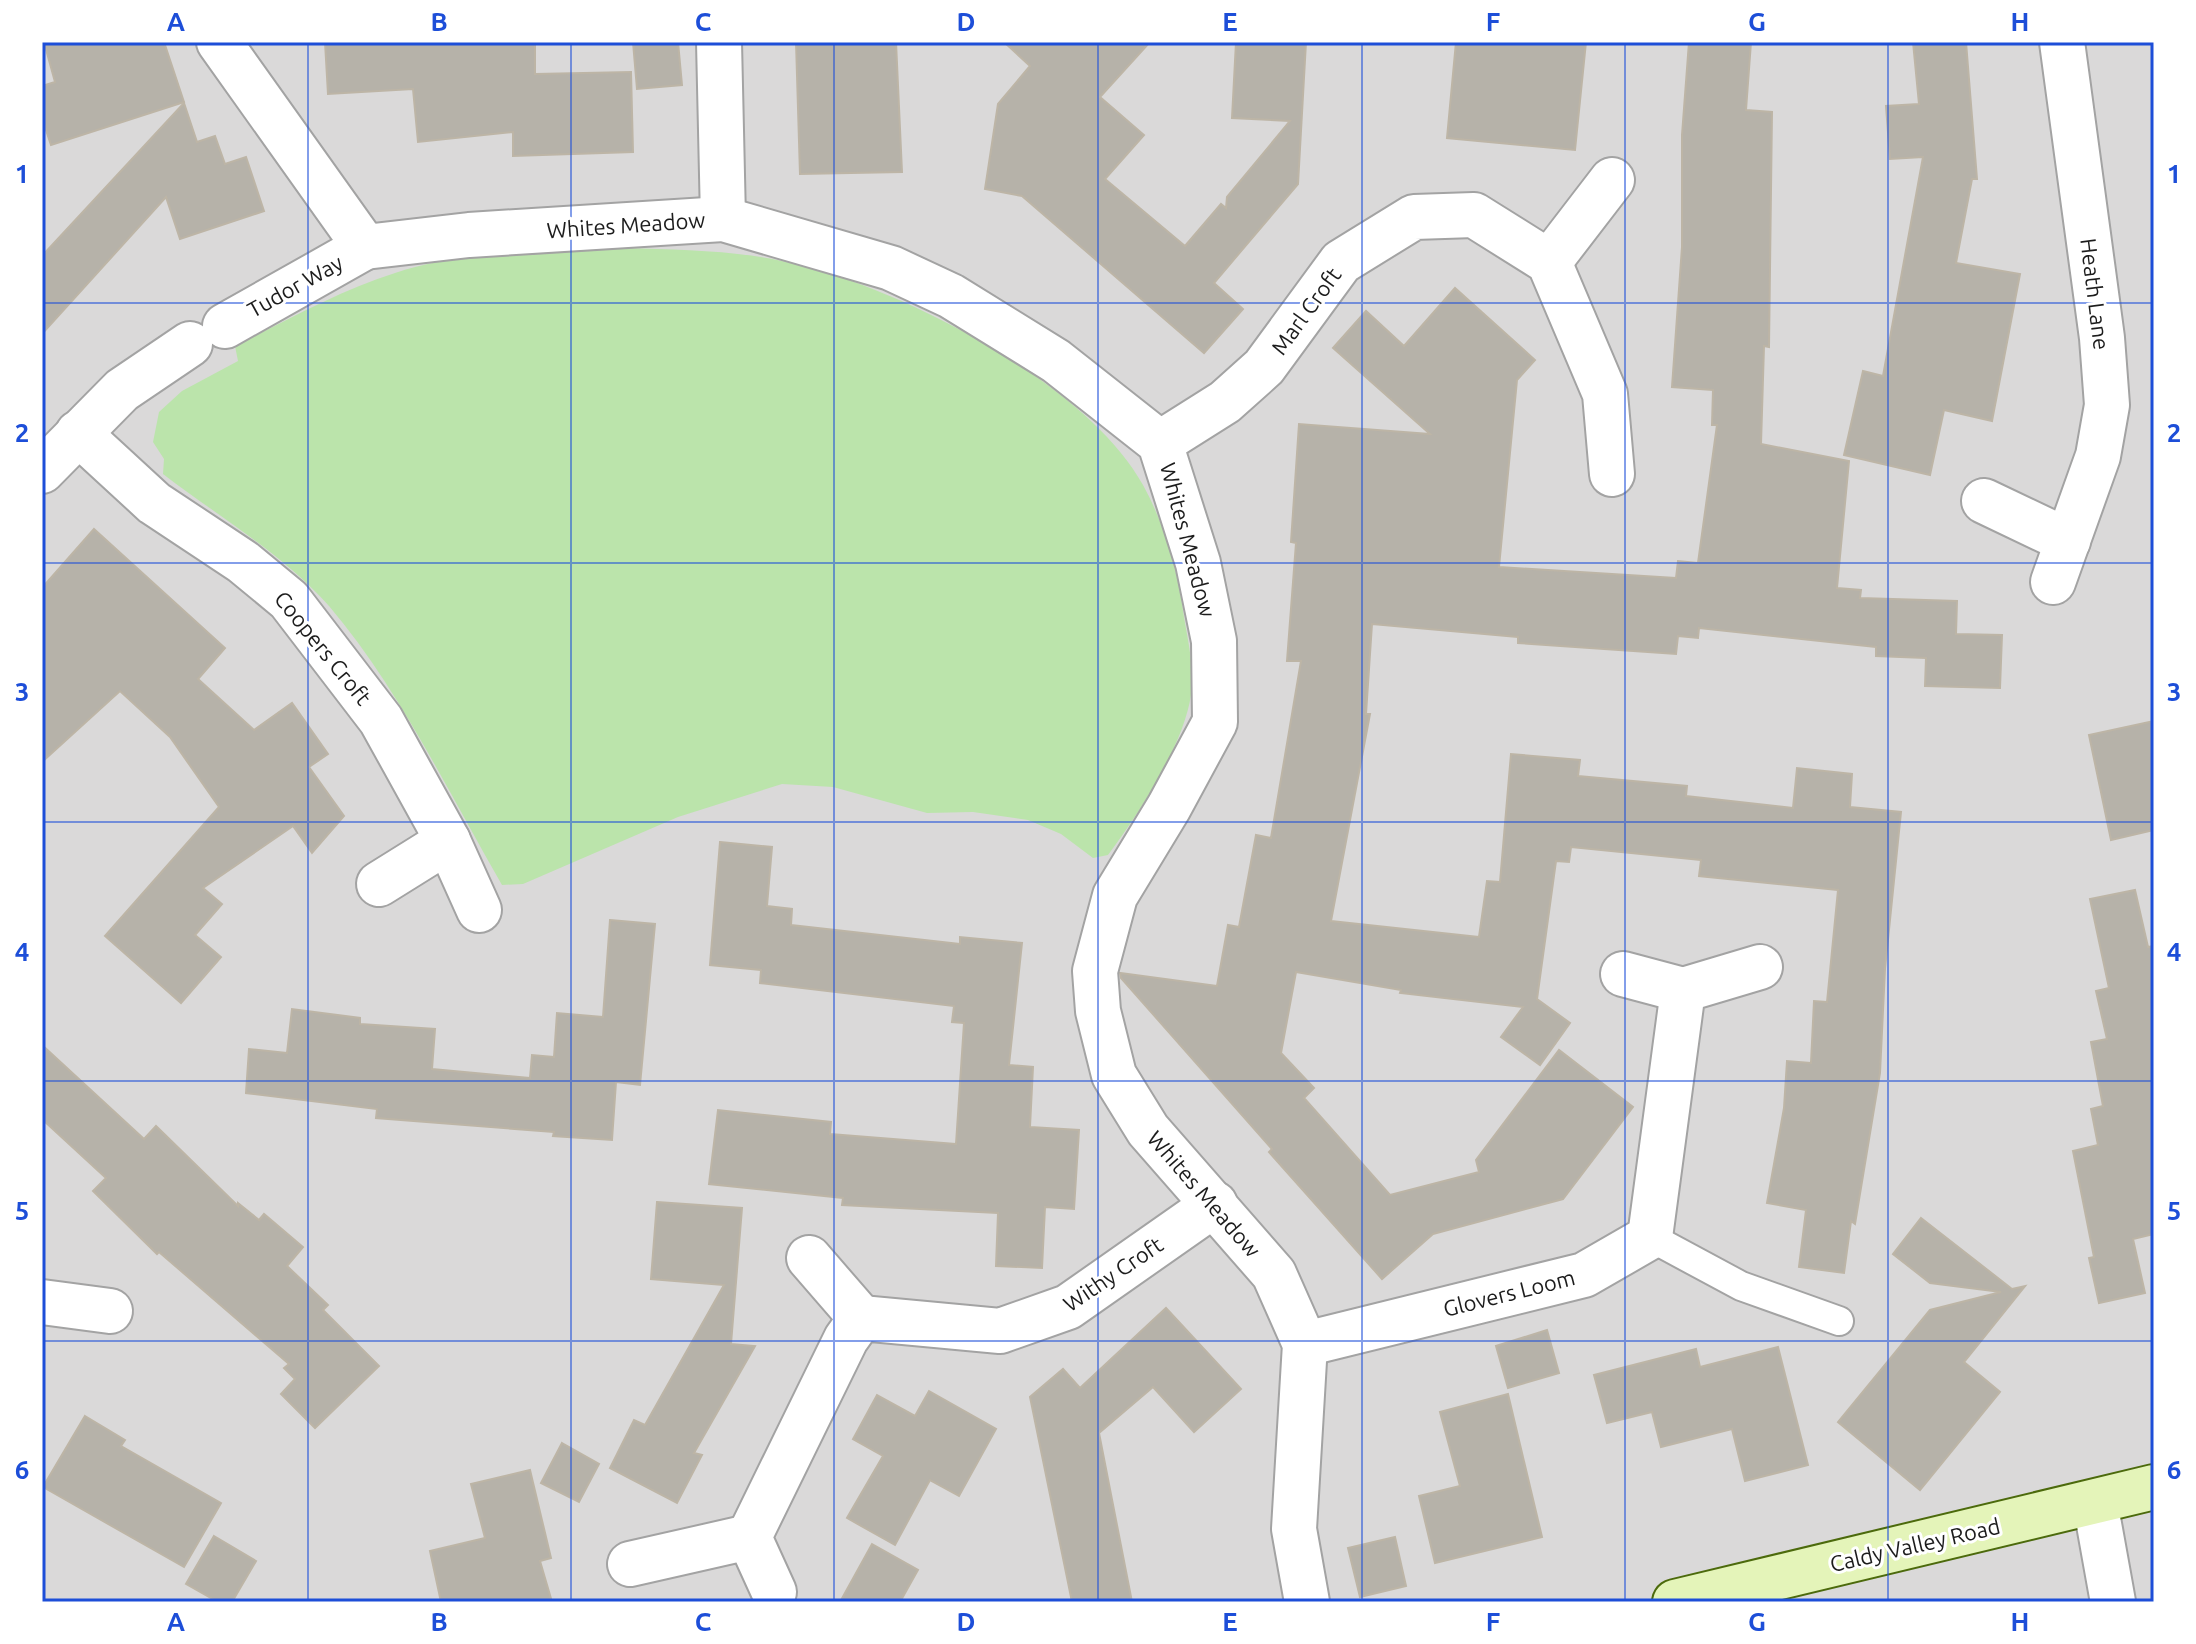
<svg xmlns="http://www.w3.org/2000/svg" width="2196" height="1644" font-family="Ubuntu,sans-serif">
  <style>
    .residential { fill: #dad9d9 }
    .grass { fill: #bbe4ab }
    .building { fill: #b6b2a9; stroke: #bdb5a6; stroke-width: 2 }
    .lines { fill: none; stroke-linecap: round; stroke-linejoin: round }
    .lane-casing { stroke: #a3a3a3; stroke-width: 32 }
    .street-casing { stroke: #a3a3a3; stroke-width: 48 }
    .secondary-casing { stroke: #4c6a0c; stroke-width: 48 }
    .lane { stroke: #fff; stroke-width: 28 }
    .street { stroke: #fff; stroke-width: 44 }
    .secondary { stroke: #e4f4b9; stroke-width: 44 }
    .grid { fill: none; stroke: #1d4ed8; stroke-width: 2; stroke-opacity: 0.55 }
    .labels { text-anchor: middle; stroke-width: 6; stroke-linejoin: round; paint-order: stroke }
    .street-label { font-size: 22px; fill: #1c1c1c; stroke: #fff }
    .neatline { fill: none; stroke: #1d4ed8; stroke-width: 3 }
    .grid-label { font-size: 26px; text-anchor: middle; font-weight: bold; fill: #1d4ed8 }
  </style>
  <rect width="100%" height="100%" fill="#edece3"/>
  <rect class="residential" x="42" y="42" width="2112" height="1560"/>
  <path class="grass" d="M 625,248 C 683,250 742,250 799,265 C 907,291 1088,385 1143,485 C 1165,525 1178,572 1184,617 C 1188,641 1195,671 1191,695 C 1183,747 1139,813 1108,855 L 1093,858 L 1061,834 L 1028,820 L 973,812 L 927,813 L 833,787 L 782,784 L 678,817 L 523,884 L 502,885 C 449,793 398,687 329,606 C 282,553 219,517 163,474 L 164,459 L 153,442 L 159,412 L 182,391 L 238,361 L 235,346 C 287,320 339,291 395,273 C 463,250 553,249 625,248 Z"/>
  <g class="building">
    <polygon points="44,42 164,42 184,102 51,145 42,118 42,86 55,82"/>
    <polygon points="325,42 535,42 535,74 631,72 633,152 513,156 513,132 418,142 413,89 328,94"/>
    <polygon points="633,42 678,42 682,85 637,89"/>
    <polygon points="796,42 896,42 902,172 800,174"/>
    <polygon points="1004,42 1150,42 1100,97 1144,135 1105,179 1185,246 1221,204 1226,208 1227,197 1290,121 1232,118 1236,42 1306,42 1298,184 1214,283 1243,309 1204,353 1022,196 985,189 998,104 1030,66"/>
    <polygon points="1456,42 1586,42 1575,150 1447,138"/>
    <polygon points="1689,42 1751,42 1746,110 1772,112 1769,347 1764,346 1761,444 1849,461 1837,588 1861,590 1860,598 1957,601 1956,634 2002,635 2000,688 1925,686 1926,658 1876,656 1876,647 1699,628 1698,638 1678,636 1676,654 1518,643 1518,637 1372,624 1366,714 1370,714 1331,921 1479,937 1487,881 1500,882 1511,754 1580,760 1578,776 1687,786 1686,796 1793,808 1797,768 1852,774 1850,807 1901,812 1885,969 1880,1073 1855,1224 1851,1221 1844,1273 1799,1267 1806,1210 1767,1203 1784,1108 1787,1061 1811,1063 1814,1001 1827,1002 1838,890 1699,876 1701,860 1571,847 1569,862 1556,861 1537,999 1570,1023 1540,1065 1501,1037 1523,1007 1400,993 1401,990 1296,972 1281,1053 1314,1088 1304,1098 1390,1195 1479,1172 1476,1160 1559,1050 1633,1107 1563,1199 1433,1234 1382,1279 1269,1152 1272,1149 1121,978 1120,973 1217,986 1228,925 1239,927 1256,835 1271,838 1301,661 1287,661 1296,543 1291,542 1299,424 1430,434 1333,348 1366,311 1404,346 1455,288 1535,360 1517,380 1499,567 1676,578 1678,561 1698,563 1717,425 1712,425 1713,390 1672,387 1682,247 1682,135"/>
    <polygon points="1913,42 1966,42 1977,179 1972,179 1956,263 2020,274 1992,421 1944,410 1930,475 1844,455 1863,371 1883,376 1923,157 1890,159 1886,106 1919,104"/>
    <polygon points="184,103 197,142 215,136 225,164 246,157 264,211 180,239 166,197 42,334 42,256"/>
    <polygon points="94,529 225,648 198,679 254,730 292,703 328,754 309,767 344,816 312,853 293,826 203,888 222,904 195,935 221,957 181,1003 105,936 219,807 170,737 120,691 42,762 42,588"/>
    <polygon points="2154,721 2154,830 2111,840 2089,735"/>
    <polygon points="720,842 772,847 767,906 792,909 791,925 960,944 960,937 1022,943 1009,1065 1033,1067 1030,1127 1079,1130 1074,1209 1045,1207 1042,1268 996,1266 998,1213 842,1205 843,1198 709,1184 718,1110 831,1122 830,1134 956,1144 964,1023 952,1022 954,1006 760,983 761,970 710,965"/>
    <polygon points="2135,890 2148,947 2154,946 2154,1234 2133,1239 2145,1293 2099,1303 2089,1258 2094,1257 2073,1151 2098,1145 2091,1109 2103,1106 2091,1042 2107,1039 2096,991 2109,988 2090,899"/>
    <polygon points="610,920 655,924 640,1085 616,1082 612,1140 553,1136 554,1132 376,1118 377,1109 246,1093 249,1049 287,1053 292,1009 360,1018 360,1024 435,1029 432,1069 530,1078 532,1055 554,1057 557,1013 603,1017"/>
    <polygon points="42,1045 144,1139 156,1126 238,1206 238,1203 259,1220 264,1214 303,1247 287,1266 328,1305 323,1310 379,1366 315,1428 281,1394 295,1379 284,1368 289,1364 159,1252 157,1254 93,1191 106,1178 42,1119"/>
    <polygon points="657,1202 742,1208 731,1344 755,1346 694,1453 702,1455 677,1503 610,1468 634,1420 645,1425 724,1285 651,1279"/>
    <polygon points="1921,1218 2012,1289 2025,1286 1964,1362 2000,1392 1920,1490 1838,1422 1930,1310 2001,1292 1930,1283 1893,1254"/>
    <polygon points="1166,1308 1241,1389 1194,1432 1153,1387 1099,1433 1132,1602 1072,1602 1030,1397 1063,1369 1080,1388"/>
    <polygon points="1547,1330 1559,1373 1508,1388 1496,1346"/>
    <polygon points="1778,1347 1808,1465 1745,1481 1732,1429 1661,1447 1652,1412 1607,1423 1594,1375 1696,1349 1700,1367"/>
    <polygon points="929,1391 996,1429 959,1496 930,1480 895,1545 847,1518 883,1456 853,1439 877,1395 915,1416"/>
    <polygon points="1508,1394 1542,1537 1435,1563 1419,1496 1460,1486 1440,1412"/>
    <polygon points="85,1416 125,1440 121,1446 221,1503 184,1567 43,1487"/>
    <polygon points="562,1443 599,1464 579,1502 541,1483"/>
    <polygon points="530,1470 551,1558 540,1561 552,1602 441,1602 430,1551 485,1538 471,1484"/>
    <polygon points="214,1536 256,1561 232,1602 218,1602 186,1584"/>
    <polygon points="1395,1537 1406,1586 1360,1597 1348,1548"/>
    <polygon points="872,1544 918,1570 900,1602 840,1602"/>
  </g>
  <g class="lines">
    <g class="lane-casing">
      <polyline id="lane" points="1650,1237 1741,1286 1839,1321"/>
    </g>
    <g class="street-casing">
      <g id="street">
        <polyline points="219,42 365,247 469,235 723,219 891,268 951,296 1056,361 1160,443 1198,563 1214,641 1215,722 1169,807 1115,896 1095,971 1098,1011 1114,1075 1148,1130 1274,1274 1305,1344 1294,1529 1307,1602"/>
        <polyline points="719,42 723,219"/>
        <polyline points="1549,262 1612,180"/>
        <polyline points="225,326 365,247"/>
        <polyline points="78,433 154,503 243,562 289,600 381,720 448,841 479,910"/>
        <polyline points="1160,443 1225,402 1264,367 1341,262 1414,217 1474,215 1549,262 1605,394 1612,474"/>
        <polyline points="42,471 122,390 190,344"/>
        <polyline points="1984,501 2068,541"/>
        <polyline points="2053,582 2098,456 2107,405 2102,338 2062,42"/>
        <polyline points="379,884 448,841"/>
        <polyline points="1623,974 1683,990"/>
        <polyline points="809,1258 861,1318"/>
        <polyline points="42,1302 110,1311"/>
        <polyline points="1305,1344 1584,1275 1650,1237 1683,990 1760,967"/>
        <polyline points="2095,1502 2113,1602"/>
        <polyline points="630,1564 749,1537"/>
        <polyline points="774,1592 749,1537 846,1339 861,1318 1000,1331 1068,1307 1215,1204"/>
      </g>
    </g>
    <g class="secondary-casing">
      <polyline id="secondary" points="1675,1602 2154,1487"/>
    </g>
    <use href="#lane" class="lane"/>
    <use href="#street" class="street"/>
    <use href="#secondary" class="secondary"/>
  </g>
  <path class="grid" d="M 308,42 L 308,1602M 571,42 L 571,1602M 834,42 L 834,1602M 1098,42 L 1098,1602M 1362,42 L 1362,1602M 1625,42 L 1625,1602M 1888,42 L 1888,1602M 42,303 L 2154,303M 42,563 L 2154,563M 42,822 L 2154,822M 42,1081 L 2154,1081M 42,1341 L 2154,1341"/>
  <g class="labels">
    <g class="street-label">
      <text transform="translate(626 225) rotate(-4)" y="8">Whites Meadow</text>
      <text transform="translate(295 286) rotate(-29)" y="8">Tudor Way</text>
      <text transform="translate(2095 294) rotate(83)" y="8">Heath Lane</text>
      <text transform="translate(1306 311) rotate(-54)" y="8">Marl Croft</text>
      <text transform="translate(1188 540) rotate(75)" y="8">Whites Meadow</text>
      <text transform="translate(323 648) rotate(51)" y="8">Coopers Croft</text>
      <text transform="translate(1204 1194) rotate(49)" y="8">Whites Meadow</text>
      <text transform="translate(1113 1274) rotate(-34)" y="8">Withy Croft</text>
      <text transform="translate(1509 1293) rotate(-14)" y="8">Glovers Loom</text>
      <text transform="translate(1915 1545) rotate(-13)" y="8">Caldy Valley Road</text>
    </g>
  </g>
  <rect width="2196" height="1644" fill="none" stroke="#ffffff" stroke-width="88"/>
  <rect x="44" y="44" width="2108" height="1556" class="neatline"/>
  <g class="grid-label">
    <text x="176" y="31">A</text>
    <text x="439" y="31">B</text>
    <text x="703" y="31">C</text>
    <text x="966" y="31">D</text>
    <text x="1230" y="31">E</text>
    <text x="1493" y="31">F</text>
    <text x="1757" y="31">G</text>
    <text x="2020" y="31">H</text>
    <text x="22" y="183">1</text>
    <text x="2174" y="183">1</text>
    <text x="22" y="442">2</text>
    <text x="2174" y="442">2</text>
    <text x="22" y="701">3</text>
    <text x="2174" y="701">3</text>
    <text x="22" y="961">4</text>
    <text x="2174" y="961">4</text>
    <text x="22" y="1220">5</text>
    <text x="2174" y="1220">5</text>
    <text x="22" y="1479">6</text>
    <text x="2174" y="1479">6</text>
    <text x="176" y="1631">A</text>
    <text x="439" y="1631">B</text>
    <text x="703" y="1631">C</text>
    <text x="966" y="1631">D</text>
    <text x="1230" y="1631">E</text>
    <text x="1493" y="1631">F</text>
    <text x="1757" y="1631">G</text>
    <text x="2020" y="1631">H</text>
  </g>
</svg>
